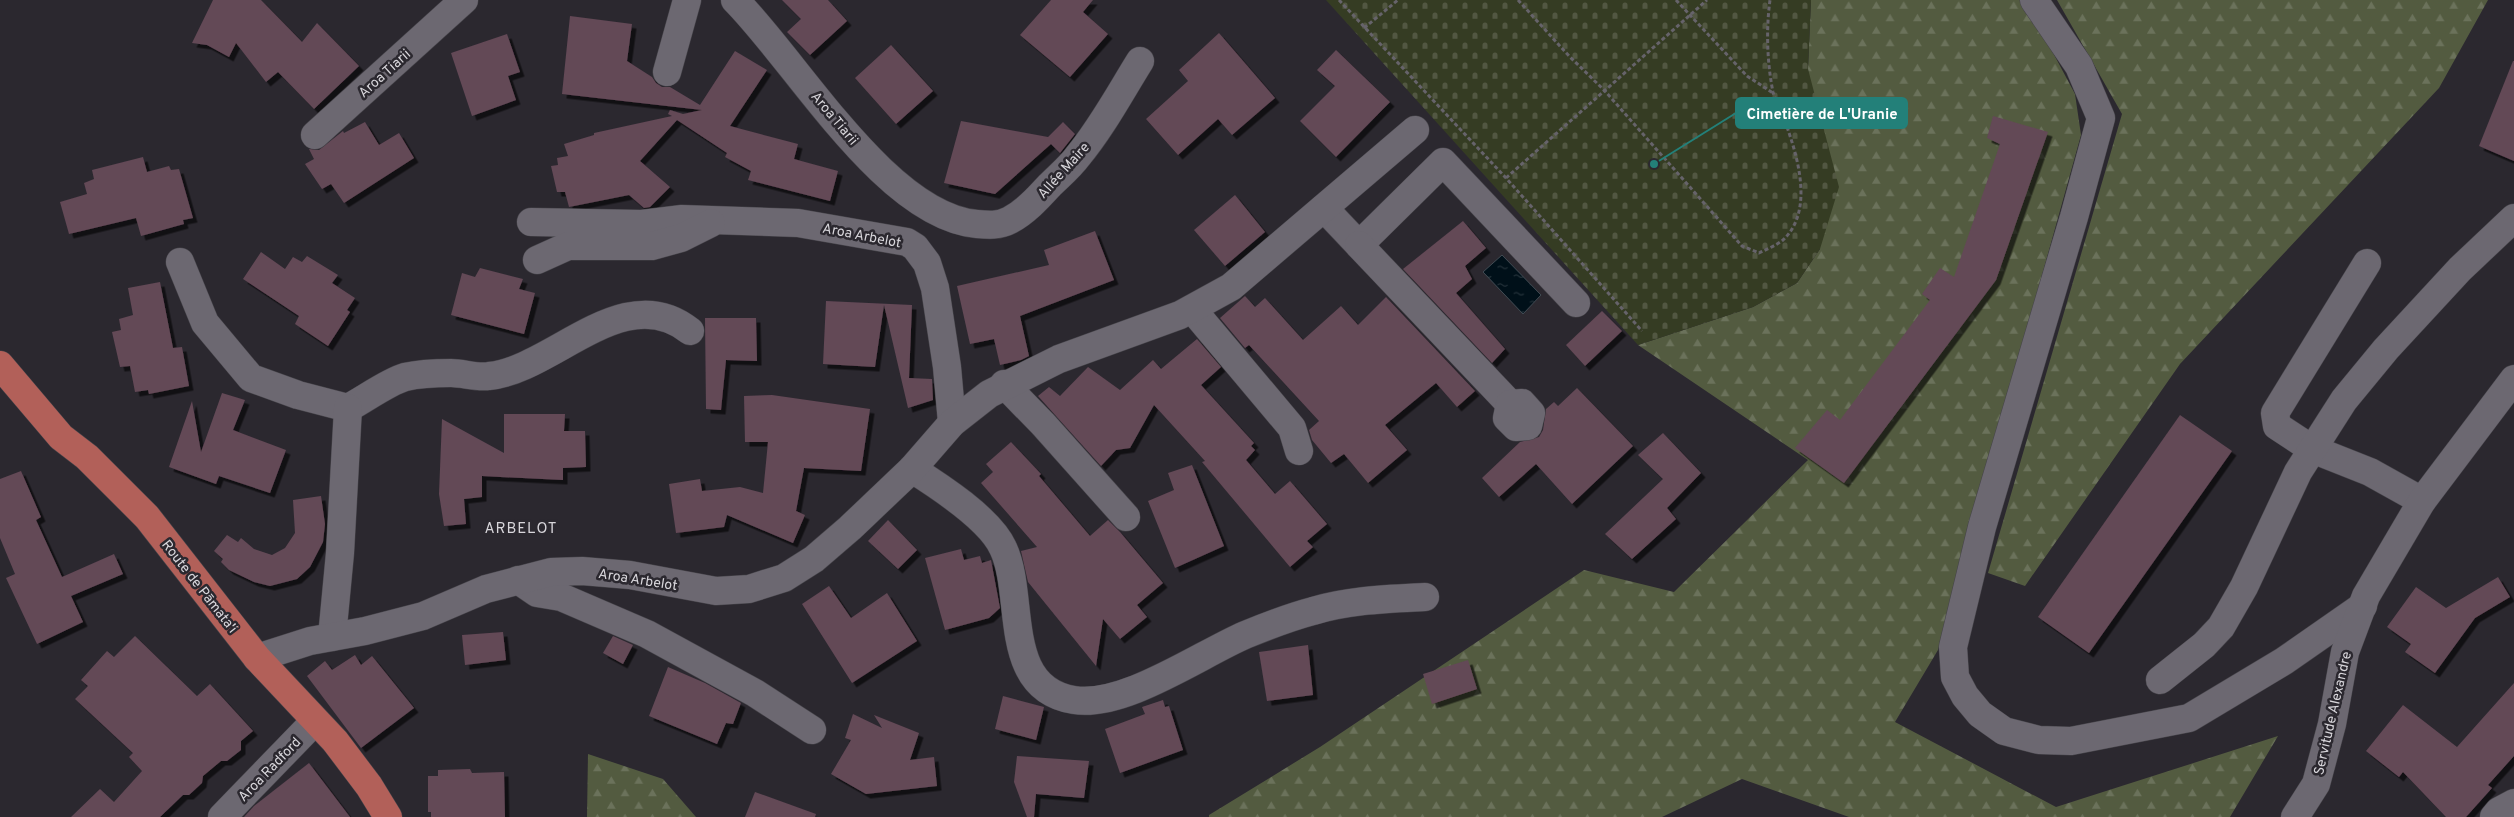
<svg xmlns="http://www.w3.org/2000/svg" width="2514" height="817" font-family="Overpass,sans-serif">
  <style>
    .forest { fill: url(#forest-firs) }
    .cemetery { fill: url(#cemetery-stones) }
    .water { fill: url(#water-ripples); stroke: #414b53 }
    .building { fill: #634856; filter: url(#shadow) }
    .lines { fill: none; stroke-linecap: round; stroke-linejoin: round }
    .minor-casing { stroke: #46444a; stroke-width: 29 }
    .major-casing { stroke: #46444a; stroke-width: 29 }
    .path { stroke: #66636a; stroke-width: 3; stroke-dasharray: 4 2.5; stroke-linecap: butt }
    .minor { stroke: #6c6871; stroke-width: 28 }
    .major { stroke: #b26059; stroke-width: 28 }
    .labels { text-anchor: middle; stroke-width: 5; stroke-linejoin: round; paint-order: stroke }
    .street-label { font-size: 14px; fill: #d8d6db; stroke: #2b282f }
    .neighbourhood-label { font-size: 15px; letter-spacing: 1px; fill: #d8d6db; stroke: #2b282f }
    .leader { fill: none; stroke: #238079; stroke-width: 2 }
    .callout-dot { fill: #238079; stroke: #2b282f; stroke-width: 2 }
    .callout { fill: #238079; stroke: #238079; stroke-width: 2 }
    .callout-label { font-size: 15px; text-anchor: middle; font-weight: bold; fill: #fff }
  </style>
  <defs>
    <pattern id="forest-firs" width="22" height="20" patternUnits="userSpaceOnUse" patternTransform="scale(1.25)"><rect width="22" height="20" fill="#535b40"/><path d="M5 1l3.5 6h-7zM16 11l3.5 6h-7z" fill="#6b725b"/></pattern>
    <pattern id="cemetery-stones" width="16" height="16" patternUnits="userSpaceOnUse" patternTransform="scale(1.25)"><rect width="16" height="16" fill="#353c23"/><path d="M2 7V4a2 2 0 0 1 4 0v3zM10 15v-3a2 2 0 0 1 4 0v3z" fill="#525742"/></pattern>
    <pattern id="water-ripples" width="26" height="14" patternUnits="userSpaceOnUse" patternTransform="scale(1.25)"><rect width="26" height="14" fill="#001019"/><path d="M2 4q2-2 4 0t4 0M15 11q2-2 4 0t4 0" fill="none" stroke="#24323a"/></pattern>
    <filter id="shadow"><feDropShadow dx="4.5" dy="4.5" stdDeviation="0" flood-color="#0009"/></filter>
  </defs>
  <rect width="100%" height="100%" fill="#2b282f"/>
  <g class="forest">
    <polygon points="1811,0 2025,0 2075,94 2081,135 1938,650 1895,722 2056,807 2278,736 2230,817 1849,817 1742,779 1662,817 1209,817 1209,815 1320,747 1584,570 1674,592 1808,460 1638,345 1753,307 1797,283 1820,249 1808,69"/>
    <polygon points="2057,0 2488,0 2439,88 2180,364 2025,586 1988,573 2122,114"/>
    <polygon points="588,754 663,779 696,817 587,817"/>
  </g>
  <polygon class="cemetery" points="1326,0 1811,0 1808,69 1839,187 1820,249 1797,283 1753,307 1638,345"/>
  <polygon class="water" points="1502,255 1541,295 1523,314 1483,272"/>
  <g class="building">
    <polygon points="213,0 261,0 302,42 317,23 359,66 314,109 278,72 266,82 236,43 229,57 207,45 192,43"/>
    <polygon points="782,0 828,0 847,21 810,55 787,32 801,19"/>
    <polygon points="1051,0 1093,0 1083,12 1108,34 1070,77 1020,35"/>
    <polygon points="570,16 632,24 627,61 652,77 656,83 662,87 670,87 700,105 735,51 767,70 730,126 798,144 794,159 838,171 830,201 748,180 751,171 725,157 727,153 677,120 640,161 670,187 650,207 644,208 629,195 569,207 565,192 557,192 551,166 558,165 557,158 568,156 564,144 594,135 594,133 672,116 668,114 670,110 683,114 702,110 562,94"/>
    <polygon points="1219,33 1275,98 1232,135 1218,119 1178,155 1146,119 1188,81 1179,70"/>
    <polygon points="507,34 520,72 508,76 516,100 472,116 451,53"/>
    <polygon points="891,45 933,91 896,124 855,78"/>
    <polygon points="1336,50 1390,102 1336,157 1300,121 1335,86 1317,70"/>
    <polygon points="2513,61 2514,61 2514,161 2479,146"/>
    <polygon points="1993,116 2048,132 1996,280 1844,483 1795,448 1827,410 1840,420 1930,300 1922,294 1940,268 1954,277 2000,144 1987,138"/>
    <polygon points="961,121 1048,137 1063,122 1075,134 1060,153 1051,144 995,194 944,183"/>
    <polygon points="365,122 379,145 399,133 414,158 344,203 331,184 322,189 305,164 314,159 309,149 319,150 343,131 344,133"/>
    <polygon points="143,157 147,172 169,166 171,170 179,169 193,218 183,220 184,224 141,236 136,218 69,234 60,202 87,194 84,183 94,179 92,170"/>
    <polygon points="1235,195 1265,232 1225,266 1194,230"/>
    <polygon points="1463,221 1486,248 1465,266 1472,279 1456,293 1505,349 1492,363 1403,269"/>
    <polygon points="1095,231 1114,280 1020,316 1029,356 1021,360 1000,365 994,339 970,344 957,286 1049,265 1044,250"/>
    <polygon points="261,252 285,269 293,257 302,262 307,256 338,275 332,283 355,298 347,310 350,312 328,346 295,324 299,316 243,279"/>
    <polygon points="480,268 523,279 519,289 535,293 524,334 451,315 462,273 475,277"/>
    <polygon points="160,282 173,348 182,347 189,386 149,394 148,390 135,392 130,366 120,367 112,332 121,330 119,319 133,315 128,288"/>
    <polygon points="1245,296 1255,307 1265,298 1303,340 1341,306 1358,325 1386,297 1475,391 1457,407 1436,383 1385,425 1407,450 1368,483 1344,454 1331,463 1312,440 1309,430 1319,421 1249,345 1245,348 1220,318"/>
    <polygon points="826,301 912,305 909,378 932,379 933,400 908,408 884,305 875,367 823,364"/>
    <polygon points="1602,311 1622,331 1585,366 1566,345"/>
    <polygon points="705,318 756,318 757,361 726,360 721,410 706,409"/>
    <polygon points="1197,339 1221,367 1201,385 1254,443 1251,446 1255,450 1246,460 1275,494 1290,481 1327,524 1307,541 1313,547 1290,567 1202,462 1205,461 1154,405 1130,448 1116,450 1101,466 1038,396 1049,387 1060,396 1088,367 1120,390 1153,360 1161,369"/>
    <polygon points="1577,388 1633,446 1572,504 1536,464 1499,497 1482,478 1520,442 1539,437 1543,430 1546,409 1554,402 1558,406"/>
    <polygon points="222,393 245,400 233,430 286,450 270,493 219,476 216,484 169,467 192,401 201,452"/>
    <polygon points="772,395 870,409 861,471 804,468 796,511 805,515 793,543 727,515 724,527 676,533 669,484 700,479 702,491 740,487 763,493 768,442 745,442 744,396"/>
    <polygon points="504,414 565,414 564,431 585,431 586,467 563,468 563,480 482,476 482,497 464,499 466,524 444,526 439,494 442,419 504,453"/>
    <polygon points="2180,415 2232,451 2089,653 2038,617"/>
    <polygon points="1663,433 1701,473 1667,508 1676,519 1632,559 1605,534 1663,479 1638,455"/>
    <polygon points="1011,442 1041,474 1039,476 1090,536 1108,520 1120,532 1163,583 1137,605 1147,617 1120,639 1103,619 1096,666 1028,582 1021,551 1037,547 981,483 993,472 986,464"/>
    <polygon points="1192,465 1224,546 1175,568 1148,501 1174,490 1168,473"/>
    <polygon points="21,471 41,517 36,520 62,577 114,554 123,574 71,596 83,622 37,644 6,578 15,574 0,538 0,479"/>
    <polygon points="321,496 325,524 323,542 310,567 297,579 270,586 254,582 229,570 221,562 223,559 214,551 227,535 238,542 241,538 254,549 272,555 285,548 295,533 293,500"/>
    <polygon points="888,520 917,550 898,569 868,541"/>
    <polygon points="961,549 964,560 980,556 982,563 991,560 1000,608 989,618 945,630 925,558"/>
    <polygon points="2498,577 2510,597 2475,618 2435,673 2405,652 2411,644 2387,627 2416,587 2446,608"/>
    <polygon points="829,586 851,618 887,593 917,641 852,683 802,604"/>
    <polygon points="503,632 506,660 465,665 462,635"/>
    <polygon points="135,636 197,696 210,684 253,731 241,741 241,750 227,761 221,761 203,776 202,783 189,795 183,795 160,817 71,817 100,789 114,802 142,771 129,757 133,753 75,699 88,686 81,680 107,651 114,657"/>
    <polygon points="613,636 633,645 623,664 603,653"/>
    <polygon points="1308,645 1313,695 1267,701 1259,652"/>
    <polygon points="355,655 361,665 372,656 414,708 361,748 307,676 325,661 332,670"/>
    <polygon points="1468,660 1477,689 1432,704 1423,674"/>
    <polygon points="668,667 705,683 741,703 733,724 726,723 717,744 649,716"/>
    <polygon points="2514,683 2514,756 2488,785 2492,788 2466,817 2446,817 2403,772 2399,777 2366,751 2403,705 2457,747"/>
    <polygon points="1003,696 1044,707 1036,740 995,729"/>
    <polygon points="1163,700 1165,707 1169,706 1183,750 1120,773 1105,729 1145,714 1142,707"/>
    <polygon points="853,714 882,728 874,715 919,733 910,760 934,757 937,786 866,794 831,774 851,740 845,738"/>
    <polygon points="1017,756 1089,761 1084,798 1036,794 1034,817 1027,817 1014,782"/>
    <polygon points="309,763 350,817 244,817 254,806"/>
    <polygon points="470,769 472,773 504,772 505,817 431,817 431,812 428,812 428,776 438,776 438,770"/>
    <polygon points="755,792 816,814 815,817 745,817"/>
  </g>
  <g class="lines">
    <g class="minor-casing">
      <g id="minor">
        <path d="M 735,0 C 797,62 886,216 977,224 C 988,225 999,226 1010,220 C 1025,212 1037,199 1049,186 C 1059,176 1070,167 1078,156 C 1102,127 1120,93 1140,61"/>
        <polyline points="2034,0 2079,66 2101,118 2074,217 1982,527 1953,647 1955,677 1965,696 1980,714 2004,731 2039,740 2071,741 2189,718 2284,661 2363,606"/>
        <polyline points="667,72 687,0"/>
        <polyline points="315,135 464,0"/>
        <polyline points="1324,208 1359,245 1443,162 1576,303"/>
        <polyline points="531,222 642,224 682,219 798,223 907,242 915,247 927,263 935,288 947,367 952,423"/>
        <polyline points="1359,245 1510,404"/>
        <polyline points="537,260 568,246 652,246 681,238 711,223"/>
        <path d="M 180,262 L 205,323 L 251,378 L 298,395 L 348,408 C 365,399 388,382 405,377 C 418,374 437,373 451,373 C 463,373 477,378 489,376 C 553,370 624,278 690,331"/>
        <polyline points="2367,263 2275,413 2277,426 2312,449 2370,472 2422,501"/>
        <polyline points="1192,309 1292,428 1299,451"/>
        <polyline points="1004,384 1043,424 1126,517"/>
        <polygon points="1522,403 1531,413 1528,426 1516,427 1507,418 1510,404"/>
        <path d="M 912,469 C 939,486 990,519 1003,548 C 1026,596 1000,688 1074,700 C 1124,708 1199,655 1245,635 C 1267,626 1290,617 1313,611 C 1349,600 1387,599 1425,597"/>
        <polyline points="518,580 537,593 561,597 647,634 755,693 812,730"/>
        <polyline points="332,637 340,553 348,408"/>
        <polyline points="257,658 310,641 365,631 423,616 486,589 551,572 582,571 630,575 716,591 749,589 784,578 814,559 850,528 912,469 952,423 989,394 1059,359 1180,315 1231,287 1415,130"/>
        <polyline points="2160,680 2204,645 2221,627 2244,587 2298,472 2344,400 2386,349 2460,269 2514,218"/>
        <polyline points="222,817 315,721"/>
        <polyline points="2295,817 2316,784 2332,724 2345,652 2366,596 2422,501 2514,379"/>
        <polyline points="2494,817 2499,811 2514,803"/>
      </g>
    </g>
    <g class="major-casing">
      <polyline id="major" points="0,365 61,437 87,457 147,517 257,658 335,741 369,786 388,817"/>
    </g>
    <g class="path">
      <polyline points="1339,0 1506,178 1642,331"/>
      <path d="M 1518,0 L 1569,56 L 1604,90 L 1742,246 L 1759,253 C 1767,249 1777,245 1783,240 C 1813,212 1799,161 1787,127 C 1783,116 1776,104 1773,92 C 1767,63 1766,29 1770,0"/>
      <polyline points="1676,0 1747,76 1773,93"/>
      <polyline points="1364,28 1398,0"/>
      <polyline points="1506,178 1707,0"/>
    </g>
    <use href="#minor" class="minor"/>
    <use href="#major" class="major"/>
  </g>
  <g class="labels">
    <g class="street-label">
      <text transform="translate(384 73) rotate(-42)" y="5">Aroa Tiarii</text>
      <text transform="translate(835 118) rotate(50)" y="5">Aroa Tiarii</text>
      <text transform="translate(1063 170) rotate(-48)" y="5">Allée Maire</text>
      <text transform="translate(862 235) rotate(11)" y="5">Aroa Arbelot</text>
      <text transform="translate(638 579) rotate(9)" y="5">Aroa Arbelot</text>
      <text transform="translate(200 586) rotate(52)" y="5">Route de Pāmata'i</text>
      <text transform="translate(2332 713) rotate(-77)" y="5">Servitude Alexandre</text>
      <text transform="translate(269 769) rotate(-46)" y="5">Aroa Radford</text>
    </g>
    <g class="neighbourhood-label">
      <text x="521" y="533">ARBELOT</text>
    </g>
  </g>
  <path class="leader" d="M1654 164L1736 113"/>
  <circle class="callout-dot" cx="1654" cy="164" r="5"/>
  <rect class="callout" x="1736" y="98" width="171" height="30" rx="5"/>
  <g class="callout-label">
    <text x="1822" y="119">Cimetière de L'Uranie</text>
  </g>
</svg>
